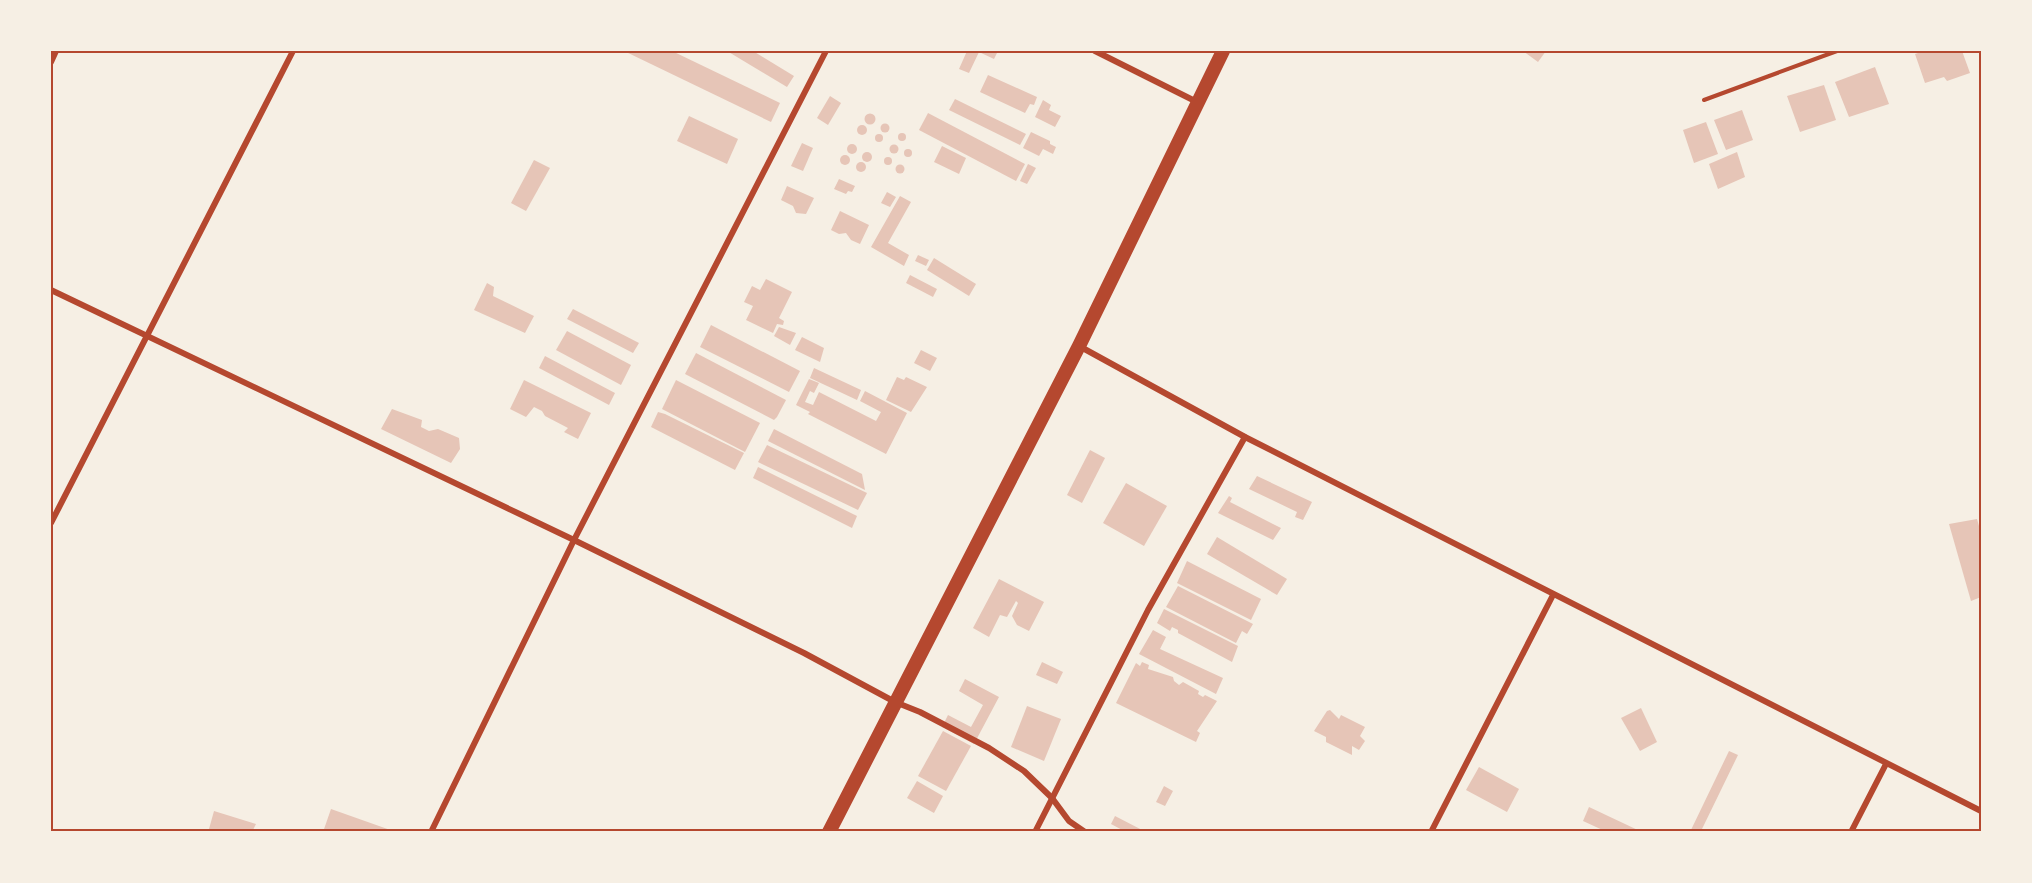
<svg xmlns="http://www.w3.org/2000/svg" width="2032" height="883" font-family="Spectral,serif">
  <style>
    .building { fill: #e6c5b7 }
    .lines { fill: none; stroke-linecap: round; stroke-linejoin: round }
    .service { stroke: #b5482f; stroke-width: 4 }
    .minor { stroke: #b5482f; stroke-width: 6 }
    .trunk { stroke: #b5482f; stroke-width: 14 }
    .neatline { fill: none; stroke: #b5482f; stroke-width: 2 }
  </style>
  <rect width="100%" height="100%" fill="#f6efe4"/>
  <g class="building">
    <polygon points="624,51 672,51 780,103 771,122"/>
    <polygon points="727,51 753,51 794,76 787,87"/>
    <polygon points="967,51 998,51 994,59 979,52 969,73 959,69"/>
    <polygon points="1523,51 1546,51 1538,62"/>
    <polygon points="1924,51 1962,51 1970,73 1947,81 1944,77 1925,83 1915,54"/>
    <polygon points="1875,67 1889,104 1849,117 1835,82"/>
    <polygon points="988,75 1037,97 1034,105 1030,104 1025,113 980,92"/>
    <polygon points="1824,85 1836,120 1800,132 1787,96"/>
    <polygon points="830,96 841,103 828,125 817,118"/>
    <polygon points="955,99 1026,134 1020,145 949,110"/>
    <polygon points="1043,100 1051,105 1049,110 1061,116 1055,127 1035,117"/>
    <polygon points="1742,110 1753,140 1726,150 1714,120"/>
    <polygon points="928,113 1025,164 1016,181 919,130"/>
    <circle cx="870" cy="119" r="5.5"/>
    <polygon points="689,116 738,139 727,164 677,141"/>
    <polygon points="1706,122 1718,154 1694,163 1683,130"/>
    <circle cx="885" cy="128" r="4.5"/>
    <circle cx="862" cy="130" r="5"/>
    <polygon points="1031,132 1050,141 1050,144 1056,147 1053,154 1043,149 1039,156 1023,148"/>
    <circle cx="902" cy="137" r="4"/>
    <circle cx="879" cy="138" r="4"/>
    <polygon points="802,143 813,148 803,171 791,166"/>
    <circle cx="852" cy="149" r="5"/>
    <circle cx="894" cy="149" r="4.5"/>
    <polygon points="942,146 966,158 959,174 934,162"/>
    <circle cx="908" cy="153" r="4"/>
    <circle cx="867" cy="157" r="5"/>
    <polygon points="1737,152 1745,177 1718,189 1709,164"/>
    <circle cx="845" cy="160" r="5"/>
    <circle cx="888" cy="161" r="4"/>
    <polygon points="534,160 550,168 526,211 511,203"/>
    <circle cx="861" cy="167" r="5"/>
    <polygon points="1028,164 1036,168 1027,184 1020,181"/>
    <circle cx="900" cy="169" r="4.5"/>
    <polygon points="839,179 855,186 852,192 848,191 846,194 834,189"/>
    <polygon points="787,186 814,198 806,214 796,213 793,206 781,200"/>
    <polygon points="887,192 896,197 890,207 881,203"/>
    <polygon points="900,196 911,202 888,243 909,255 904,266 871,247"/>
    <polygon points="840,211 869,225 860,244 851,240 846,233 839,234 831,230"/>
    <polygon points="918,255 929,260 926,266 915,261"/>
    <polygon points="934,258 976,284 969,296 927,270"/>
    <polygon points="910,275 937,289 933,297 906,283"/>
    <polygon points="766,279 792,292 779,318 784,321 783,325 777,324 773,333 746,320 753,306 744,302 752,286 760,290"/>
    <polygon points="487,283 494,287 493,296 534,316 525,333 474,310"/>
    <polygon points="573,309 639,343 633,353 567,319"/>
    <polygon points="711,325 800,371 789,392 700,347"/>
    <polygon points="779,327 796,333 790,345 774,336"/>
    <polygon points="567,331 631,365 621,385 556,350"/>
    <polygon points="802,337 824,348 820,362 795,350"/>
    <polygon points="921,350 937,358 930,371 914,363"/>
    <polygon points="696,353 786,400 777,417 774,420 685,374"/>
    <polygon points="545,356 615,393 609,405 539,368"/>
    <polygon points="814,368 861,390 857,400 810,378"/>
    <polygon points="897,377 904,380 906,377 927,387 911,412 886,400"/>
    <polygon points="809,379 819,383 814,393 810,391 805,402 813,405 819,392 876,421 881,412 860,401 865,391 907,413 886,454 808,414 810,412 796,405"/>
    <polygon points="524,380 591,413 578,439 564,432 568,428 545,416 542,411 534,407 526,417 510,409"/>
    <polygon points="676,380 760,423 745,452 662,409"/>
    <polygon points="392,409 422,420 421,427 429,431 438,429 459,438 460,449 451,463 381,429"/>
    <polygon points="658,412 665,414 744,453 735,470 651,427"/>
    <polygon points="774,429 862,474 865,490 768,441"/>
    <polygon points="767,445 867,493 858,510 758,462"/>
    <polygon points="1090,450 1105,458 1082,503 1067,495"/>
    <polygon points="758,467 857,516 852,528 753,478"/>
    <polygon points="1257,476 1312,502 1303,520 1295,517 1297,512 1249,489"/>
    <polygon points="1126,483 1167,506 1144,546 1103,523"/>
    <polygon points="1229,496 1232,498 1230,502 1281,528 1273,540 1218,513"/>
    <polygon points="1977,519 1981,533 1981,597 1971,601 1949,524"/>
    <polygon points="1217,537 1287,579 1277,595 1207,554"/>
    <polygon points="1187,561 1261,599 1251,620 1177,583"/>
    <polygon points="999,579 1044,602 1029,631 1017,625 1012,616 1018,603 1016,601 1007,617 1000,615 989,637 973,628"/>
    <polygon points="1178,586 1253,624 1247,634 1242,631 1236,643 1166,607"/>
    <polygon points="1164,609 1238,646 1232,662 1178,633 1178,630 1172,627 1170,631 1157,623"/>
    <polygon points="1153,630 1166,637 1160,649 1223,678 1216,694 1139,654"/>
    <polygon points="1042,662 1063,672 1057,684 1036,675"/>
    <polygon points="1142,662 1149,665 1148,669 1173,677 1174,681 1179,685 1183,682 1199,691 1198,694 1203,697 1205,695 1217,701 1197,731 1200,733 1196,742 1116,703 1136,663 1140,666"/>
    <polygon points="965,679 999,697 974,744 942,727 948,715 971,727 983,705 959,691"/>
    <polygon points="1027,706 1061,719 1044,761 1011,747"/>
    <polygon points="1641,708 1657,742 1640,751 1621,718"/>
    <polygon points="1330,710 1339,719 1341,715 1365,727 1360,736 1365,741 1359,750 1352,746 1352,755 1326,742 1326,737 1314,731 1327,711"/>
    <polygon points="943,731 971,746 946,791 918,776"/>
    <polygon points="1729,751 1738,755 1702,829 1708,832 1690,832"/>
    <polygon points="1479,767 1519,789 1507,812 1466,790"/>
    <polygon points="917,781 943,796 934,813 907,798"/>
    <polygon points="1164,786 1173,791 1165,806 1156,802"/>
    <polygon points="1589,807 1642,832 1607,832 1583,821"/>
    <polygon points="331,809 396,832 323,832"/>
    <polygon points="214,811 256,824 252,832 219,832 209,829"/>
    <polygon points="1115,816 1146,832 1126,832 1111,824"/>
  </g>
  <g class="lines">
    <polyline class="service" points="1704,100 1837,51"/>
    <g class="minor">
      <polyline points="1095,51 1197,102"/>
      <polyline points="51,62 56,51"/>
      <polyline points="51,290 574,540 804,653 895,702 920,712 989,748 1024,771 1052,798 1069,821 1085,832"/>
      <polyline points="1079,346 1245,437 1981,811"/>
      <polyline points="51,523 293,51"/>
      <polyline points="431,832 574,540 826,51"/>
      <polyline points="1035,832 1148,610 1245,437"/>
      <polyline points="1431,832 1553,595"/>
      <polyline points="1851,832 1886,764"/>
    </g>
    <polyline class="trunk" points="829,832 1079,346 1223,51"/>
  </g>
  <rect width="2032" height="883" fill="none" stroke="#f6efe4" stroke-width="105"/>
  <rect x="52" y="52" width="1928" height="778" class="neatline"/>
</svg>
